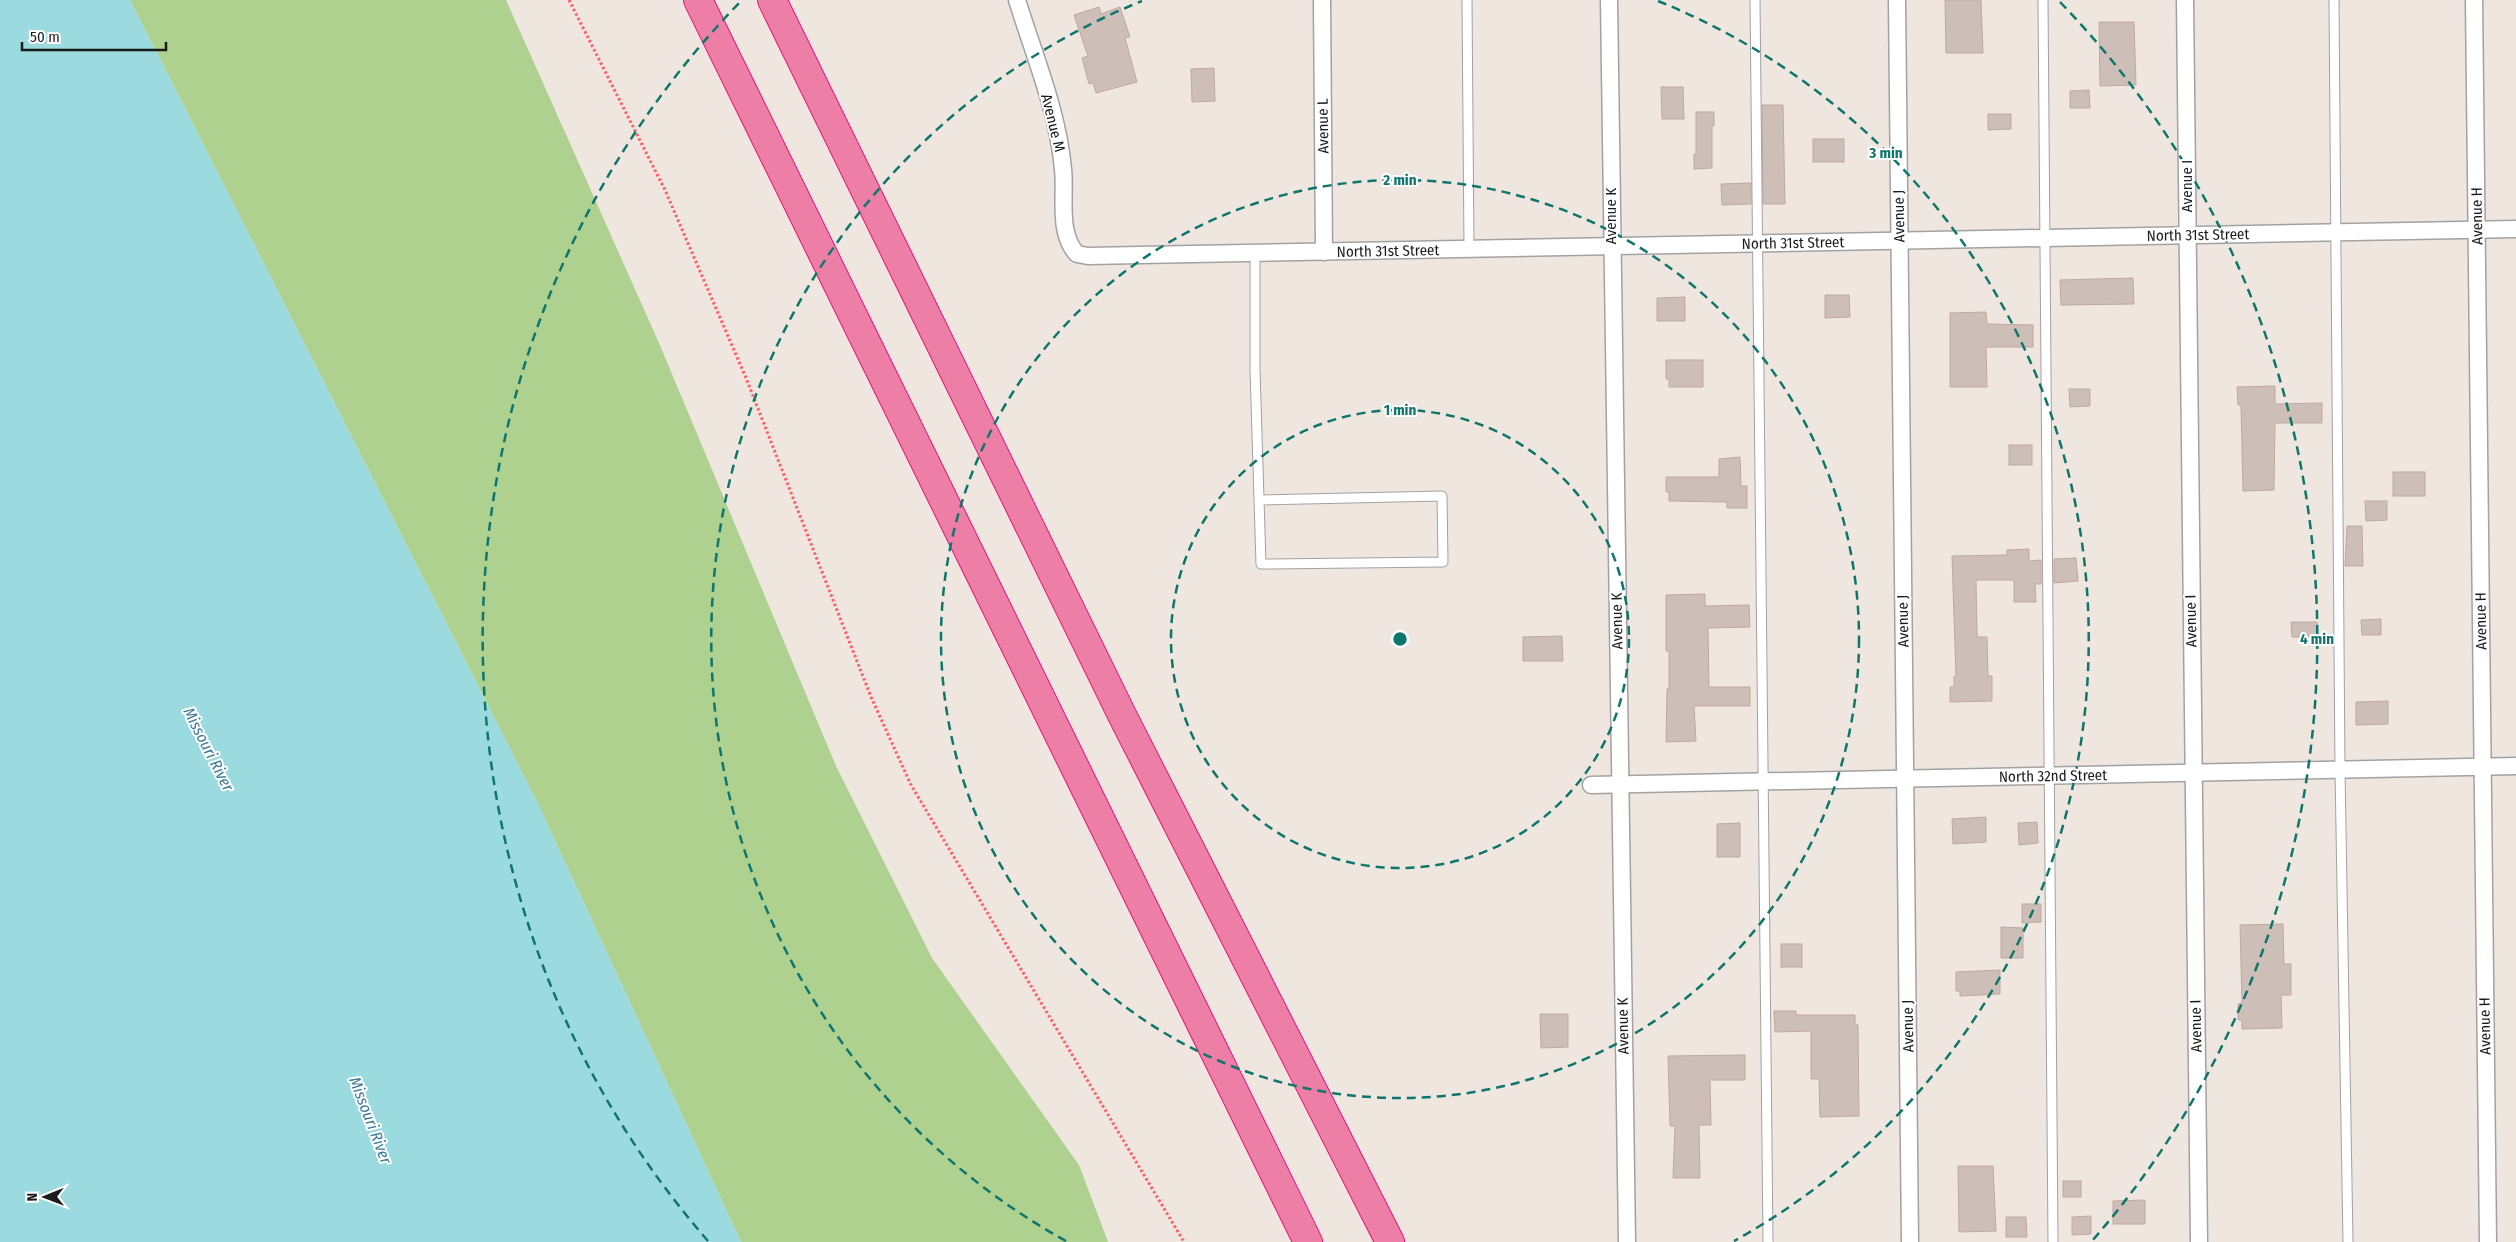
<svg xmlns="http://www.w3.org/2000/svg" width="2516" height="1242" font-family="'Fira Sans Condensed',sans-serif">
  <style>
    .forest { fill: #aed190 }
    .water { fill: #9bdbe0 }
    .building { fill: #cdbeb8; stroke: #c0a9a0 }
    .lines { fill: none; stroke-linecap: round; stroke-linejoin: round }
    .lane-casing { stroke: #a2a2a2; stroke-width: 11 }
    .street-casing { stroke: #a2a2a2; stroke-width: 19 }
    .highway-casing { stroke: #e2157e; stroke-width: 30 }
    .path { stroke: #ff5f69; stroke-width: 3; stroke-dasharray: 2.5 2.5; stroke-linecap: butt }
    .lane { stroke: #fff; stroke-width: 9 }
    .street { stroke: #fff; stroke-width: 16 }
    .highway { stroke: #ed7fa6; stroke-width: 28 }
    .ring { fill: none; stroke: #0f766e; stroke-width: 2.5; stroke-dasharray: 9 6 }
    .labels { text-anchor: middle; stroke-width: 4; stroke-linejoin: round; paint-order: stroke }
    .street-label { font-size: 15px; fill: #1b1b1b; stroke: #fff }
    .water-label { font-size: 16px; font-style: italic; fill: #3a7999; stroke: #fff }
    .centre { fill: #0f766e; stroke: #fff; stroke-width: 2.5 }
    .ring-label { font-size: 15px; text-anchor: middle; font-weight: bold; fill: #0f766e; stroke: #fff; stroke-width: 4; stroke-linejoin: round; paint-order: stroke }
  </style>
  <rect width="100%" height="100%" fill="#eee6df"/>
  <polygon class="forest" points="130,0 506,0 659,343 836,766 932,958 1079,1165 1108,1242 741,1242 537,802"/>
  <polygon class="water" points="0,0 130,0 537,802 741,1242 0,1242"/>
  <g class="building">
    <polygon points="1945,0 1981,0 1983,53 1946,53"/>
    <polygon points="1099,7 1101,14 1120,7 1130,37 1125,38 1137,82 1096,93 1093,83 1089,84 1082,58 1088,56 1074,15"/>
    <polygon points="2099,22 2134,22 2136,85 2100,86"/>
    <polygon points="1214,68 1215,101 1192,102 1191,69"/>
    <polygon points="1661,87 1683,87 1684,119 1662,119"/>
    <polygon points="2089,90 2090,108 2070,108 2070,91"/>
    <polygon points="1762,105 1783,105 1785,204 1763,204"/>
    <polygon points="1696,112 1714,112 1714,126 1712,126 1712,168 1694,169 1694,154 1696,154"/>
    <polygon points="1988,114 2011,114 2011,129 1988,130"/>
    <rect x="1813" y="139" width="31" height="23"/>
    <polygon points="1751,183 1751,204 1722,205 1721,184"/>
    <polygon points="2133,278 2134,304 2061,305 2060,280"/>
    <polygon points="1825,295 1849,295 1850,317 1825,318"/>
    <polygon points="1685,297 1685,321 1657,321 1657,298"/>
    <polygon points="1986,312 1987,324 2033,325 2033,347 1986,347 1987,387 1950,387 1950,313"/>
    <polygon points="1666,360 1703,360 1703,387 1669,387 1669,379 1666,379"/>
    <polygon points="2275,386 2275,404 2322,403 2322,423 2275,423 2274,490 2243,491 2241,405 2238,405 2237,387"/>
    <polygon points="2069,389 2090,389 2090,406 2070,407"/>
    <rect x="2009" y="445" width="23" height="20"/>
    <polygon points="1740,457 1741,486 1747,486 1747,508 1727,508 1727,502 1669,501 1669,492 1666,492 1666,477 1719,477 1719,459"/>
    <rect x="2393" y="472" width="32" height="24"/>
    <polygon points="2365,501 2387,501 2387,520 2366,521"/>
    <polygon points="2347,526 2362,526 2363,566 2345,566"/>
    <polygon points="2029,549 2029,561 2041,560 2041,584 2035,584 2036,602 2014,602 2014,580 1976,580 1977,637 1987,637 1988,676 1992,676 1992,701 1950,702 1950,687 1954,687 1954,676 1956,676 1952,556 2007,555 2007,550"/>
    <polygon points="2076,558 2078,581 2054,583 2054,559"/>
    <polygon points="1705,594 1705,606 1749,605 1750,627 1708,628 1709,687 1750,687 1750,706 1694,706 1696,741 1666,742 1667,689 1669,689 1669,651 1666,651 1666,595"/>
    <polygon points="2381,619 2381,635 2362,635 2361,620"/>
    <polygon points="2291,622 2317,622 2317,637 2292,637"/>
    <polygon points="1562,636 1563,661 1523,661 1523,637"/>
    <polygon points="2388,701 2388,724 2356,725 2356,702"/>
    <polygon points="1986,817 1986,842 1953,844 1952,819"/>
    <polygon points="2037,822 2038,843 2019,845 2018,823"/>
    <polygon points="1740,823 1740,857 1717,857 1717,824"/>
    <polygon points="2022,904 2041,904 2041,922 2022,923"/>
    <polygon points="2283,924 2284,964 2291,964 2291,995 2281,995 2282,1028 2242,1029 2242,1020 2238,1020 2238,1004 2242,1003 2240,925"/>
    <polygon points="2001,927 2023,928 2023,958 2001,958"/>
    <rect x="1781" y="944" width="21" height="23"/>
    <polygon points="2000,970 2000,994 1960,996 1960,991 1956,991 1956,972"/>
    <polygon points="1774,1011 1796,1011 1796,1015 1855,1015 1855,1024 1858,1025 1859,1116 1820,1117 1819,1079 1811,1079 1811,1031 1775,1032"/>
    <polygon points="1540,1014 1568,1014 1568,1047 1541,1048"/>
    <polygon points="1745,1055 1745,1080 1710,1080 1711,1125 1699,1125 1700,1178 1673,1178 1675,1126 1670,1126 1668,1056"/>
    <polygon points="1958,1166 1993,1166 1996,1231 1959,1232"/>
    <rect x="2063" y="1181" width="18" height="16"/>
    <polygon points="2145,1200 2145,1224 2113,1224 2113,1201"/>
    <polygon points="2091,1216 2091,1234 2072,1235 2072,1217"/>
    <polygon points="2006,1217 2026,1217 2027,1237 2006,1237"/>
  </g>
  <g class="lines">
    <g class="lane-casing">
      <g id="lane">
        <polyline points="1467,0 1469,249"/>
        <polyline points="1755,0 1768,1242"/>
        <polyline points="2043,0 2053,1242"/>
        <polyline points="2334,0 2340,770 2348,1242"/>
        <polyline points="1255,253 1255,369 1261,564 1443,562 1442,496 1260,500"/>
      </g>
    </g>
    <g class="street-casing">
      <g id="street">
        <path d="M 1017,0 C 1034,55 1058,112 1063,169 C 1066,195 1057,233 1077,254 L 1088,256 L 2516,229"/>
        <polyline points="1322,0 1324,252"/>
        <polyline points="1609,0 1627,1242"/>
        <polyline points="1897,0 1910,1242"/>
        <polyline points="2185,0 2199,1242"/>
        <polyline points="2474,0 2488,1242"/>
        <polyline points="1591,785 2516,766"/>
      </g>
    </g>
    <g class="highway-casing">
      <g id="highway">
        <polyline points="698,0 1308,1242"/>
        <polyline points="772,0 1122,715 1390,1242"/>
      </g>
    </g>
    <polyline class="path" points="569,0 665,190 746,378 871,697 911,785 1184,1242"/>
    <use href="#lane" class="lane"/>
    <use href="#street" class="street"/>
    <use href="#highway" class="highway"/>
  </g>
  <g class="ring">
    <circle cx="1400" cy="639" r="229"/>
    <circle cx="1400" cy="639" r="459"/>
    <path d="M1066 1241A688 688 0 0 1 1142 1M1658 1A688 688 0 0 1 1734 1241"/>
    <path d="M708 1241A917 917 0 0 1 740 2M2060 2A917 917 0 0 1 2092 1241"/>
  </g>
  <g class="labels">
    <g class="street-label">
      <text transform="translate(1053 123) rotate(76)" y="5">Avenue M</text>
      <text transform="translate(1323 126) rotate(-91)" y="5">Avenue L</text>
      <text transform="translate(2187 186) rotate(-90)" y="5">Avenue I</text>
      <text transform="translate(1611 216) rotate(-90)" y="5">Avenue K</text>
      <text transform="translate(1899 216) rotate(-91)" y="5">Avenue J</text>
      <text transform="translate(2477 216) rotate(-91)" y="5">Avenue H</text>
      <text transform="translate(2198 235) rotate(-1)" y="5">North 31st Street</text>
      <text transform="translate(1793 243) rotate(-1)" y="5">North 31st Street</text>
      <text transform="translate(1388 251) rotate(-1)" y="5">North 31st Street</text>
      <text transform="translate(1617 621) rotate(-91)" y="5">Avenue K</text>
      <text transform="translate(1903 621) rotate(-91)" y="5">Avenue J</text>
      <text transform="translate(2191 621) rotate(-91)" y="5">Avenue I</text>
      <text transform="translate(2481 621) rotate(-91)" y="5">Avenue H</text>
      <text transform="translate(2053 776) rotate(-1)" y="5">North 32nd Street</text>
      <text transform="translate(1623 1026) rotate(-91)" y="5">Avenue K</text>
      <text transform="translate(1908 1026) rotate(-91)" y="5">Avenue J</text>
      <text transform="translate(2196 1026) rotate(-91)" y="5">Avenue I</text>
      <text transform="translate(2485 1026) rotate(-91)" y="5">Avenue H</text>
    </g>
    <g class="water-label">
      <text transform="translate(209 749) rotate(63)" y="6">Missouri River</text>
      <text transform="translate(371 1120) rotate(69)" y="6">Missouri River</text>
    </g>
  </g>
  <circle cx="1400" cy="639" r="8" class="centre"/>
  <g class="ring-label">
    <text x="1886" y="158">3 min</text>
    <text x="1400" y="185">2 min</text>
    <text x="1400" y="415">1 min</text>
    <text x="2317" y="644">4 min</text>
  </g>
  <g transform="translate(45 1197) rotate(269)" stroke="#ffffff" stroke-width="4" paint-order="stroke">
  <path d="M0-4L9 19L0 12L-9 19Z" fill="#1b1b1b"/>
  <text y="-8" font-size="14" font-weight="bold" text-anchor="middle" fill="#1b1b1b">N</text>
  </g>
  <path d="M22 42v8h144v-8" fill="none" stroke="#1b1b1b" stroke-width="2.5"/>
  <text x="30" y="42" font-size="15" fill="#1b1b1b" stroke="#ffffff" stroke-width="4" paint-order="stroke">50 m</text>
</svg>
